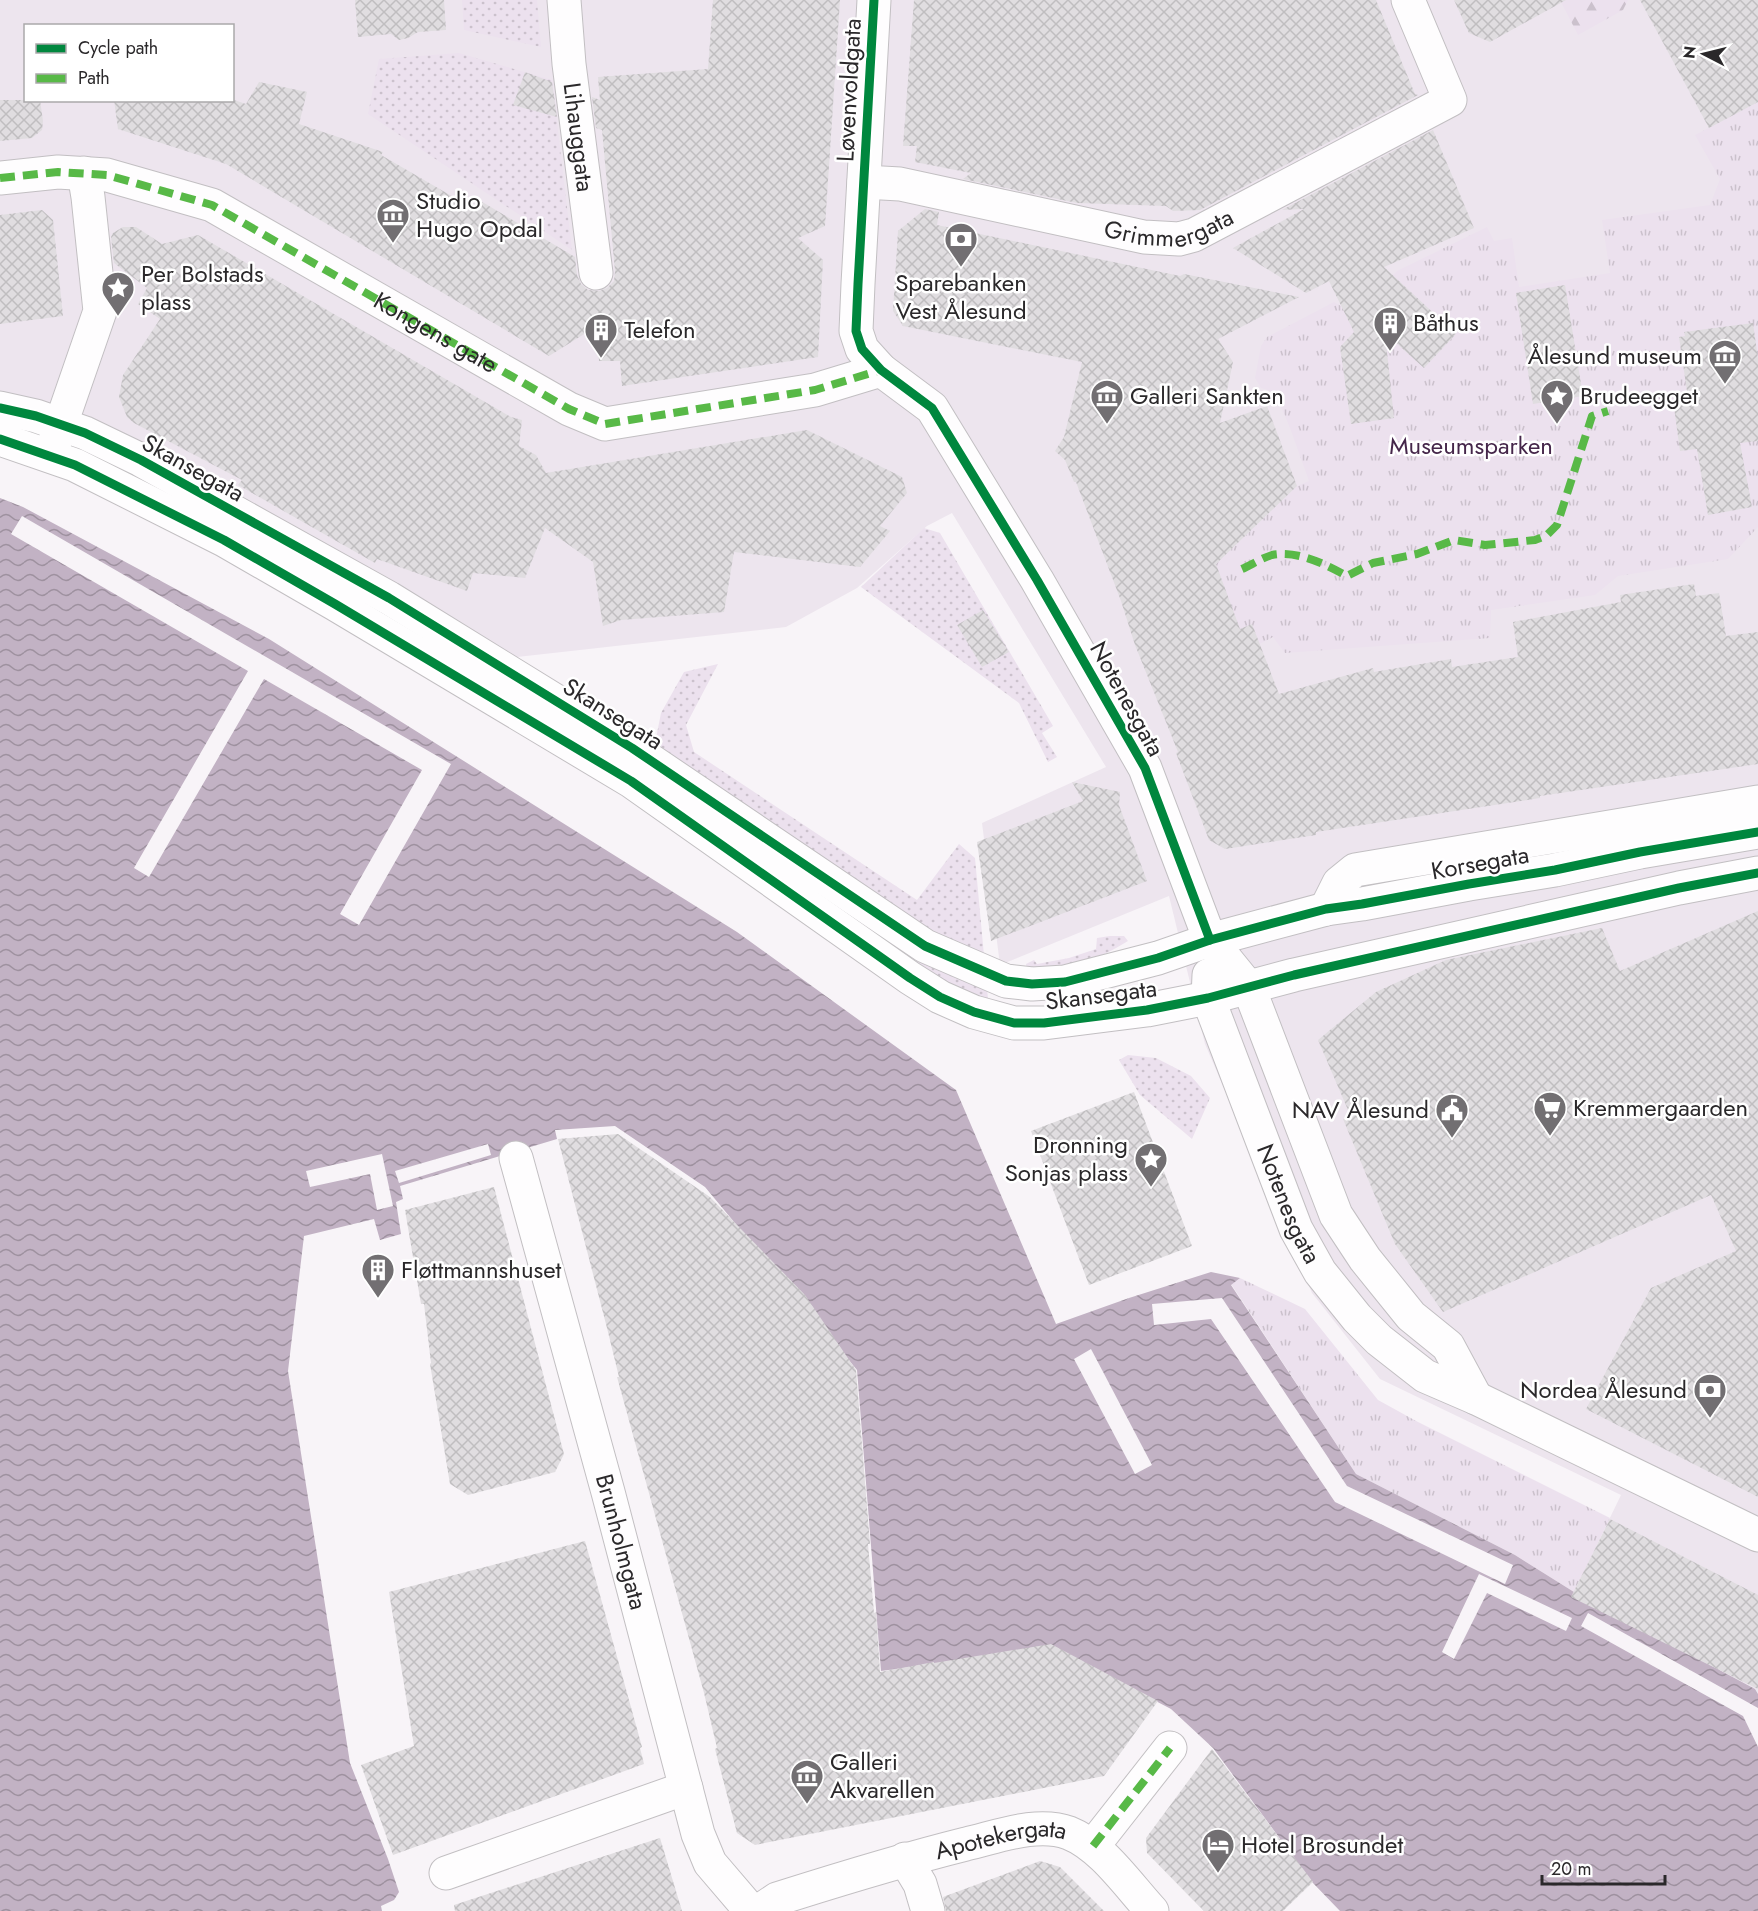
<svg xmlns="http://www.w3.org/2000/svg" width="1758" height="1911" font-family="Jost,sans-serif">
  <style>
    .built { fill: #ede5ee; fill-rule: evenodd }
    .grass { fill: url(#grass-dots) }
    .forest { fill: url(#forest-firs) }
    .park { fill: url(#park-tufts) }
    .water { fill: url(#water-waves) }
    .pier { fill: #f8f4f8 }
    .building { fill: url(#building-cross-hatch) }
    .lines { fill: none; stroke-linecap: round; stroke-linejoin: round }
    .minor-casing { stroke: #c2bfc2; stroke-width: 35 }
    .minor { stroke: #fefdfe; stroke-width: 33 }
    .quiet { stroke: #58b947; stroke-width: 8; stroke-dasharray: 15 8; stroke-linecap: butt }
    .cycleway-casing { stroke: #fff; stroke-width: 13 }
    .cycleway { stroke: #00873e; stroke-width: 9 }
    .labels { text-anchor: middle; stroke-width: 5; stroke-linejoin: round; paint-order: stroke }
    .street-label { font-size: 24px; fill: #2a282a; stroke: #fff }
    .poi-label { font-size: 24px; fill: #2a282a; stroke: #fff; text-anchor: start }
    .park-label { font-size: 24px; fill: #45264a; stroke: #fff }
  </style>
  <defs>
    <pattern id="grass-dots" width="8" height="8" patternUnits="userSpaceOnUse" patternTransform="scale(1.5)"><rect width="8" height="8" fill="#ece1ee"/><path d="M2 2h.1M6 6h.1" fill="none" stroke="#cbc1cc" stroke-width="1.8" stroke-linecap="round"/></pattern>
    <pattern id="forest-firs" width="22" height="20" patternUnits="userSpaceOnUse" patternTransform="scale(1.5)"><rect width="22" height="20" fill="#ece1ee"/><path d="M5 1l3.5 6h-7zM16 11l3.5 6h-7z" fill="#cbc1cc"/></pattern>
    <pattern id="park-tufts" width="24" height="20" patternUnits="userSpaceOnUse" patternTransform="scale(1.5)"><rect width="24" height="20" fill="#ece1ee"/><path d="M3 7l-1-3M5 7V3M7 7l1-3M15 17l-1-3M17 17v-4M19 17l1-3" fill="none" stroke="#cbc1cc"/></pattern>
    <pattern id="water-waves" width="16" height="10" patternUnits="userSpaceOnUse" patternTransform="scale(1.5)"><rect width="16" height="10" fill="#c2b2c4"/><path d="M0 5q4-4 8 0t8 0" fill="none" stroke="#9e919f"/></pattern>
    <pattern id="building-cross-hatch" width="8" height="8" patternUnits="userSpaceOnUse" patternTransform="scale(1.5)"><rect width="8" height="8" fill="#e0dde0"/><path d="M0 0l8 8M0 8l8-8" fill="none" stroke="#c0bec0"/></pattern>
  </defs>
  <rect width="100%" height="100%" fill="#f8f4f8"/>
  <path class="built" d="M 0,0 L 1758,0 L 1758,1694 L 1755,1689 L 1574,1592 L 1621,1495 L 1380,1379 L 1312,1293 L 1205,1044 L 1169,896 L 1000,965 L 982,823 L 1106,767 L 952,513 L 927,526 L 857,588 L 786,627 L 463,663 L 24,423 L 0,424 ZM 26,26 L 232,26 L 232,100 L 26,100 Z"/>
  <g class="grass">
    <polygon points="462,0 537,0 541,47 464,30"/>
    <polygon points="459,53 552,80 572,250 368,114 379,59"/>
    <polygon points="924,528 940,533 1053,726 1042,733 1057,757 1048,762 1019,703 861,587"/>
    <polygon points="718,664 686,725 694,752 917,900 959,844 975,858 989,1010 941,989 647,784 661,713 684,672"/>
    <path d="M 1110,936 L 1124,936 L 1128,941 C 1096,961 1065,972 1027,970 L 1026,964 L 1034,960 L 1037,964 L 1069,958 L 1096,949 L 1097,938 Z"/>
    <polygon points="1128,1055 1156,1058 1191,1076 1210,1098 1192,1139 1140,1095 1119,1060"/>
  </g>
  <polygon class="forest" points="1560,0 1628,0 1623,10 1578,35"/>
  <g class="park">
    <polygon points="1758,102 1758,527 1728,559 1618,576 1595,595 1491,610 1490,638 1285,653 1273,637 1248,650 1215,565 1297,486 1309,481 1290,428 1275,392 1261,388 1255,378 1261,346 1267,337 1334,302 1355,314 1397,271 1487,227 1494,241 1512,238 1519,287 1610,273 1602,220 1710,205 1720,179 1695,135"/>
    <polygon points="1240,1278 1305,1309 1378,1400 1418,1422 1610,1518 1574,1592 1515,1555 1356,1474 1231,1284"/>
  </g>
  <polygon class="water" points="0,498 23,507 269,639 737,932 956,1090 1056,1324 1129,1298 1211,1272 1240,1278 1231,1285 1356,1474 1515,1555 1574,1592 1755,1689 1758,1694 1758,1911 1340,1911 1312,1882 1213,1748 1171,1709 1054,1648 881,1671 857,1370 705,1187 615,1126 555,1130 557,1139 400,1186 403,1199 396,1202 401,1234 380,1240 374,1219 304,1236 288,1371 350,1763 388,1859 399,1892 394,1900 381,1906 382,1911 0,1911"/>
  <g class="pier">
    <polygon points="22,516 451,764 359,925 340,914 422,770 264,679 149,877 134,868 248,671 11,534"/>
    <polygon points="488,1144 491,1155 399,1183 395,1171"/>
    <polygon points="382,1154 393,1206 377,1210 370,1174 310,1187 306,1171"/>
    <polygon points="1222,1298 1347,1486 1513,1565 1505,1584 1335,1502 1211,1319 1154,1325 1152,1304"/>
    <polygon points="1091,1349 1152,1465 1135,1474 1074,1359"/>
    <polygon points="1479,1574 1572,1618 1566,1631 1487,1593 1454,1659 1442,1652"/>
    <polygon points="1588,1613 1758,1708 1758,1747 1743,1716 1581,1626"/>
  </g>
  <g class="building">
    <polygon points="355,0 444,0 446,30 418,32 408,38 399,40 391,34 358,37"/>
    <polygon points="713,0 840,0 825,226 798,238 823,260 818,357 622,386 620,361 599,361 597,326 549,356 226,164 118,129 114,100 234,100 246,104 259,82 307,92 299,124 383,152 381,155 474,209 479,200 575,257 577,275 581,284 588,290 599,291 607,288 614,281 615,271 602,130 596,128 592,97 600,100 598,77 708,69"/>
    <polygon points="914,0 1376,0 1415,94 1418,95 1200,210 1173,211 1166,206 1077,203 963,179 971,173 915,162 917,146 903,146"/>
    <polygon points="1454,0 1566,0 1490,42 1469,33"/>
    <polygon points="1640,0 1758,0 1758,102 1709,128"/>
    <polygon points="525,72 552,82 557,117 513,105"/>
    <polygon points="0,100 40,100 43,121 42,130 32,138 0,141"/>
    <polygon points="1433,130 1474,228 1384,267 1456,334 1424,368 1385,333 1394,418 1351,424 1340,347 1354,332 1329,281 1306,293 1233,248 1304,209 1282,210"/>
    <polygon points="925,209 939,212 937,225 1180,276 1184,274 1299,297 1218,339 1233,362 1220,423 1267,406 1297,486 1216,564 1240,629 1252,624 1279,694 1373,668 1374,672 1451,659 1452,667 1518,657 1513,622 1621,602 1620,595 1694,584 1696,596 1719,593 1726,636 1758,632 1758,764 1540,796 1540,798 1316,832 1316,835 1225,849 1209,840 1176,753 1178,752 1135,645 1121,601 1076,482 1074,482 1065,460 1055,451 1064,437 1082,362 903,326 893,311 898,231"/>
    <polygon points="42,210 53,220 63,316 0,324 0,215"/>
    <polygon points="123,227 136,227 162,244 198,235 511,417 522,420 519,446 536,455 546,473 807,430 902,477 907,493 880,526 890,531 860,567 734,552 724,612 621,620 603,626 593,562 545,528 525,578 473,573 467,591 377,559 375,563 238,485 242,480 134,423 127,417 119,397 123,375 160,319 138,304 147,288 114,263 111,237 113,233"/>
    <polygon points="1565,285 1583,396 1533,404 1516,293"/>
    <polygon points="1753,323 1758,359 1758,441 1740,443 1752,507 1708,515 1697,449 1680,451 1673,400 1688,398 1679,337 1685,336 1684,332"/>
    <polygon points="983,610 1009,652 982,667 957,625"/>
    <polygon points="1072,782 1120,792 1119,805 1147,881 991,941 977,842 1083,801"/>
    <polygon points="1758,911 1758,1497 1586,1409 1651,1288 1736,1251 1711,1195 1443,1312 1395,1244 1343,1119 1351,1117 1318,1040 1376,992 1446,960 1602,928 1620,971"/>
    <polygon points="1134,1092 1192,1246 1089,1285 1031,1131"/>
    <polygon points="618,1134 710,1197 805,1295 856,1370 870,1544 868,1544 874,1613 876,1612 880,1672 934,1662 934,1663 1051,1644 1158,1701 1104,1776 755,1845 737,1833 715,1749 717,1748 704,1693 617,1377 619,1377 607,1328 558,1139"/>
    <polygon points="494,1187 564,1454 555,1472 468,1495 450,1484 430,1364 431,1363 424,1304 421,1304 405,1210"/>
    <polygon points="1610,1519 1758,1595 1758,1689 1571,1597"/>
    <polygon points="585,1541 642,1747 640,1748 644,1764 393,1855 361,1765 414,1746 389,1592"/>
    <polygon points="1212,1749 1313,1882 1283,1911 1204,1911 1147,1853 1146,1838"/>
    <polygon points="660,1838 682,1911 455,1911 454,1905"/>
    <polygon points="1040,1861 1060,1867 1104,1911 946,1911 943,1897"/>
  </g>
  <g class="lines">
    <g class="minor-casing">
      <g id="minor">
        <path id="s1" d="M 564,0 L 569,64 L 596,273"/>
        <polyline points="874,0 858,284 856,331 862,349 881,370 932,408 1037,580 1145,768 1210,940 1249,988 1336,1215 1365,1259 1411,1316 1448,1346 1476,1398"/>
        <path id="s2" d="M 0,178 L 58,172 L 107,175 L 212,205 L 569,409 L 605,424 L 815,390 L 881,370"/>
        <path id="s3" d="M 864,182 L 900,184 L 1144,237 L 1179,239 L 1194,235 L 1450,100 L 1408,0"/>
        <polyline points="0,408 36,416 85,433 141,460 389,598 632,748 925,946 1006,981 1032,984 1065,982 1158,958 1210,940 1326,909 1362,904 1469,884 1555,870 1640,852 1758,832"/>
        <polyline points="0,439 75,465 224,540 335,604 631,781 910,978 940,997 974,1012 1014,1023 1044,1023 1147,1010 1208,998 1294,975 1679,888 1758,873"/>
        <polyline points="54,444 100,311 88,197 84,173"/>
        <polyline points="1326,909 1339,883 1355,870 1758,802"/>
        <path id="s4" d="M 1209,975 L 1208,998 L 1296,1229 L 1320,1272 L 1357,1318 L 1379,1340 L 1425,1376 L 1476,1398 L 1758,1535"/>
        <path id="s5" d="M 516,1158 L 608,1492 L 698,1834 L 710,1863 L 751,1911"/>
        <polyline points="1093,1846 1170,1748"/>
        <polyline points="905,1859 920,1884 928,1911"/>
        <polyline points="446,1873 686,1788"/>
        <path id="s6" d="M 759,1911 L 777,1899 C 840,1879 902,1860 966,1844 C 997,1837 1037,1821 1069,1833 C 1102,1846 1128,1885 1152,1911"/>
      </g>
    </g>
    <use href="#minor" class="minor"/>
    <g class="quiet">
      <polyline points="0,178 58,172 107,175 212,205 569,409 605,424 815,390 881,370"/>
      <path d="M 1242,569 C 1251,565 1262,558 1272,555 C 1297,550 1325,564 1347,576 L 1373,563 L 1417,554 L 1454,540 L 1485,545 L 1535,540 L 1546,536 L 1557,525 L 1592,416 L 1608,411"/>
      <polyline points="1093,1846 1170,1748"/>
    </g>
    <g class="cycleway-casing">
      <g id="cycleway">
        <polyline points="874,0 858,284 856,331 862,349 881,370 932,408 1037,580 1145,768 1210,940"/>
        <polyline points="0,408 36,416 85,433 141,460 389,598 632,748 925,946 1006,981 1032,984 1065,982 1158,958 1210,940 1326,909 1362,904 1469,884 1555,870 1640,852 1758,832"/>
        <polyline points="0,439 75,465 224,540 335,604 631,781 910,978 940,997 974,1012 1014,1023 1044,1023 1147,1010 1208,998 1294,975 1679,888 1758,873"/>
      </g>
    </g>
    <use href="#cycleway" class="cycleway"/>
  </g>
  <defs>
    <g id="museum-pin" transform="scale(1.725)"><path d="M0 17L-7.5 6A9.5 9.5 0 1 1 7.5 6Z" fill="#726f72" stroke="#fff"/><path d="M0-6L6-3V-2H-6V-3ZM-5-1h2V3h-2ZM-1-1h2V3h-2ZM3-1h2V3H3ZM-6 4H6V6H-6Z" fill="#fff"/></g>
    <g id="bank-pin" transform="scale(1.725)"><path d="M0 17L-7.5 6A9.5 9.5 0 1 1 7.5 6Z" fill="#726f72" stroke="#fff"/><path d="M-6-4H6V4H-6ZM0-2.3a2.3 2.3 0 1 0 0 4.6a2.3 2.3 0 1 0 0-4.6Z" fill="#fff"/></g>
    <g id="sight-pin" transform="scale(1.725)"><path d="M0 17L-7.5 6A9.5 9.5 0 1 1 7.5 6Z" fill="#726f72" stroke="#fff"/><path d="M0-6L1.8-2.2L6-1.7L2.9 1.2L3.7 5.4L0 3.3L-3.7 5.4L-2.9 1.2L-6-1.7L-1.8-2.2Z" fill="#fff"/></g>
    <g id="building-pin" transform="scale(1.725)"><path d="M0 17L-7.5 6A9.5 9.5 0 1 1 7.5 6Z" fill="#726f72" stroke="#fff"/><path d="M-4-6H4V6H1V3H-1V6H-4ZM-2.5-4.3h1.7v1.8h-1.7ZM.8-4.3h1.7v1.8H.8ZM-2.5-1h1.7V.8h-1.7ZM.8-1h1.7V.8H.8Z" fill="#fff"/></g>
    <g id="supermarket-pin" transform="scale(1.725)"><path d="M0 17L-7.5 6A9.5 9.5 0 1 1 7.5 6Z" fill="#726f72" stroke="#fff"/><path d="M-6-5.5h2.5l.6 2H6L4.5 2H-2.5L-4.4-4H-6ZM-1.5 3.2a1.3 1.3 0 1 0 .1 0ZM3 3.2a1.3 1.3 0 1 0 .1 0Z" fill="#fff"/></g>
    <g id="civic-pin" transform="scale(1.725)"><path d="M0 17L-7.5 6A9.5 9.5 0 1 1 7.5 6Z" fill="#726f72" stroke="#fff"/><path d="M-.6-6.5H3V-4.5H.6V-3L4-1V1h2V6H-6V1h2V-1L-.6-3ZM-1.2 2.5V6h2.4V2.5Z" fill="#fff"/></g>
    <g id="hotel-pin" transform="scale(1.725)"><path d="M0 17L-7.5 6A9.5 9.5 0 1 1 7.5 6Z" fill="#726f72" stroke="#fff"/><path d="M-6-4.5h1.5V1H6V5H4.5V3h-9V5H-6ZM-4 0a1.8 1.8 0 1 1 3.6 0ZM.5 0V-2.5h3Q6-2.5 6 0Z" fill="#fff"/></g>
  </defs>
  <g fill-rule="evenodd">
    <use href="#museum-pin" x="393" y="215"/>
    <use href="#bank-pin" x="961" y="239"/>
    <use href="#sight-pin" x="118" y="288"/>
    <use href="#building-pin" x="1390" y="323"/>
    <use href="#building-pin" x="601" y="330"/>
    <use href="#museum-pin" x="1725" y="356"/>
    <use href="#museum-pin" x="1107" y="396"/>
    <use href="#sight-pin" x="1557" y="396"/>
    <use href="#supermarket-pin" x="1550" y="1108"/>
    <use href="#civic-pin" x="1452" y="1110"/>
    <use href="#sight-pin" x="1151" y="1159"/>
    <use href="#building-pin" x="378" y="1270"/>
    <use href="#bank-pin" x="1710" y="1390"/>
    <use href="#museum-pin" x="807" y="1776"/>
    <use href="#hotel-pin" x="1218" y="1845"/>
  </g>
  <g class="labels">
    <g class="street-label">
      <text transform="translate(849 90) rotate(-87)" y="8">Løvenvoldgata</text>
      <text dy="8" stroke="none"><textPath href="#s1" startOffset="138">Lihauggata</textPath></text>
      <text dy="8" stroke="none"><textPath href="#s3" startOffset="312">Grimmergata</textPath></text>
      <text dy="8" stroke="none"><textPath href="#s2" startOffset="474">Kongens gate</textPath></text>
      <text transform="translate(193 468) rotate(29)" y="8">Skansegata</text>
      <text transform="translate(1127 699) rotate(61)" y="8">Notenesgata</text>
      <text transform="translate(613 714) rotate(32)" y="8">Skansegata</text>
      <text transform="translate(1480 863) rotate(-10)" y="8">Korsegata</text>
      <text transform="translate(1101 995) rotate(-7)" y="8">Skansegata</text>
      <text dy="8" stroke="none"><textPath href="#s4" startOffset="244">Notenesgata</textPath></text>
      <text dy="8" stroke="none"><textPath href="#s5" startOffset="398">Brunholmgata</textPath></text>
      <text dy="8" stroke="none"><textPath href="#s6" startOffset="254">Apotekergata</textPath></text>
    </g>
    <g class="poi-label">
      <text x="416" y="209">Studio<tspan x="416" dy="28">Hugo Opdal</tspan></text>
      <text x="141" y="282">Per Bolstads<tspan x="141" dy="28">plass</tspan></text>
      <text x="961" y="291" text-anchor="middle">Sparebanken<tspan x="961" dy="28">Vest Ålesund</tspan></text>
      <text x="1413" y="331">Båthus</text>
      <text x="624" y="338">Telefon</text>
      <text x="1702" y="364" text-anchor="end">Ålesund museum</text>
      <text x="1130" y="404">Galleri Sankten</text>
      <text x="1580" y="404">Brudeegget</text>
      <text x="1573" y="1116">Kremmergaarden</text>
      <text x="1429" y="1118" text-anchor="end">NAV Ålesund</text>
      <text x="1128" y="1153" text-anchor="end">Dronning<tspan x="1128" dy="28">Sonjas plass</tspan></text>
      <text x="401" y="1278">Fløttmannshuset</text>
      <text x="1687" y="1398" text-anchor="end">Nordea Ålesund</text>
      <text x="830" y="1770">Galleri<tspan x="830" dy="28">Akvarellen</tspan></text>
      <text x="1241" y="1853">Hotel Brosundet</text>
    </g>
    <g class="park-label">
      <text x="1471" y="454">Museumsparken</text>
    </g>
  </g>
  <rect x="24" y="24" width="210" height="78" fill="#ffffff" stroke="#aaa9aa" stroke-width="1.5"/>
  <rect x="36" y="44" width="30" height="9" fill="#00873e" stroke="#aaa9aa" stroke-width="1.5"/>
  <text x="78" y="54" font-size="18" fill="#2a282a">Cycle path</text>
  <rect x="36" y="74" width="30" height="9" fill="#58b947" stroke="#aaa9aa" stroke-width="1.5"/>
  <text x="78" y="84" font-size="18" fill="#2a282a">Path</text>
  <g transform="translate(1704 54) rotate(277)" stroke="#ffffff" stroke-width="4.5" paint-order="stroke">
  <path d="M0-4.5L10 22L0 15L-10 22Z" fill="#2a282a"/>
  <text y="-9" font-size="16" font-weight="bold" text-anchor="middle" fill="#2a282a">N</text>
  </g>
  <path d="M1542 1875v9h123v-9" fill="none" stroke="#2a282a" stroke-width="3"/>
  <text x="1551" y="1875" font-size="18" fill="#2a282a" stroke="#ffffff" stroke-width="4.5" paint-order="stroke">20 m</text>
</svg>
